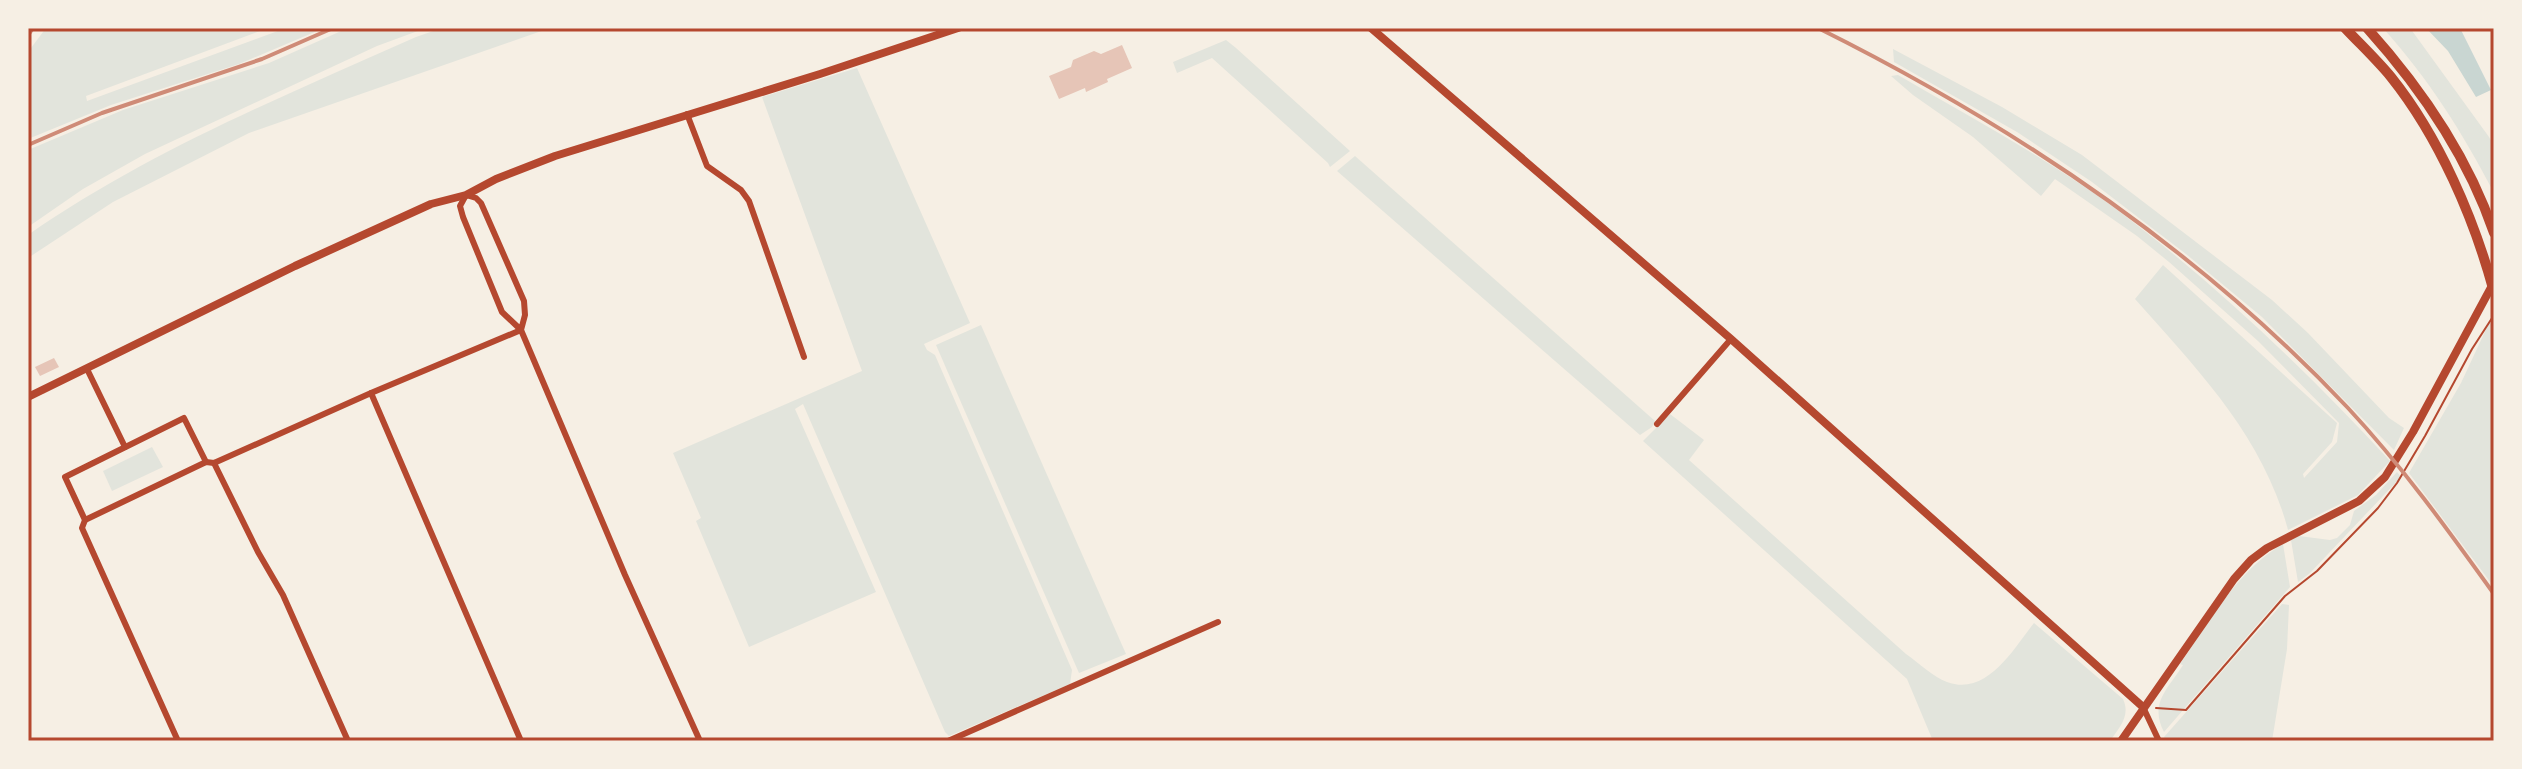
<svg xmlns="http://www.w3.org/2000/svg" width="2522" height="769" font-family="'Nunito Sans',sans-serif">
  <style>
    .green { fill: #e2e4dc }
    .water { fill: #c9d6d2 }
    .building { fill: #e6c5b7 }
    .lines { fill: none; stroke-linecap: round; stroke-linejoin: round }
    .path { stroke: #b5482f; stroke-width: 2 }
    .minor { stroke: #b5482f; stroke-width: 6 }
    .tertiary { stroke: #b5482f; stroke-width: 8 }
    .primary { stroke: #b5482f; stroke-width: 10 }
    .rail { stroke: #cf8b77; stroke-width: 4 }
    .neatline { fill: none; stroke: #b5482f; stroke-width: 3 }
  </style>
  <rect width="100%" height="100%" fill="#f6efe4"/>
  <g class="green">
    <polygon points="46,28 268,28 86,96 87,101 286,28 324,28 239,64 111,105 28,139 28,52"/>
    <polygon points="348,28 426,28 377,46 145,154 83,189 28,227 28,150 123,110 269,63"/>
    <path d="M 442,28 L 550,28 L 249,133 L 113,202 L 28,258 L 28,235 C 149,151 282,97 416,37 Z"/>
    <path d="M 2383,28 L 2410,28 L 2489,137 L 2494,146 L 2494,193 C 2463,133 2428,78 2383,28 Z"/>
    <polygon points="1226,40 1236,48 1350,151 1330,167 1328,163 1212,58 1177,73 1173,62"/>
    <polygon points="1893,49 2002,107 2082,155 2272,300 2308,333 2389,418 2404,428 2394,450 2262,317 2186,254 2092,182 2017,132 1894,62"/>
    <polygon points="857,68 970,323 924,344 927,350 935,355 1072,670 1070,684 949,736 945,732 803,404 795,409 876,592 749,647 696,521 701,518 673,453 862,371 762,97"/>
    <path d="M 1898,75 C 1972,118 2048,159 2116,209 C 2216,284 2306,370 2390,461 L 2358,495 L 2288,530 C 2263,436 2198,370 2135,299 L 2163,265 L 2337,423 L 2332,442 L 2303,474 L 2304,478 L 2337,442 L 2339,423 L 2258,341 L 2169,262 L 2137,236 L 2055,179 L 2041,196 L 1973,137 L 1913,95 L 1891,76 Z"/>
    <polygon points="1355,156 1655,421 1652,427 1640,435 1337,171"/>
    <polygon points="2489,323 2494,324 2494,587 2409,473 2461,383"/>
    <polygon points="981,325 1126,654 1079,673 936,345"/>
    <path d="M 1670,414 L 1704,440 L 1689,460 L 1906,654 C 1919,663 1933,677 1947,682 C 1987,697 2014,648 2034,623 L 2123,699 C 2131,716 2119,728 2110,741 L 1933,741 L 1907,679 L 1643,441 Z"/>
    <polygon points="152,447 163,467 112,491 103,471"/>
    <polygon points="2397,472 2401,477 2310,573 2298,582 2291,540 2299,536 2330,540 2337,538 2350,525 2354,511 2376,495"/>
    <path d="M 2283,544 L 2290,587 L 2164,732 C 2149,703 2168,689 2183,665 L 2180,664 C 2210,622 2237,570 2283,544 Z"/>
    <polygon points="2282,604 2289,605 2287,649 2272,741 2166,741 2164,737"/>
  </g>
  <polygon class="water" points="2426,28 2460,28 2491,90 2476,97 2448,51"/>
  <g class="building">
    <polygon points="1122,45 1132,68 1107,79 1108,82 1086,92 1085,88 1059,99 1049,76 1071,67 1073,60 1094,51 1101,54"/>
    <polygon points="54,358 59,367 40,376 35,367"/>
  </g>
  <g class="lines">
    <polyline class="path" points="2156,708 2186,710 2285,596 2317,571 2378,508 2397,483 2425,436 2472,349 2494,315"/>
    <g class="minor">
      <polyline points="687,114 707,166 741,190 749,201 804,357"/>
      <polyline points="521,330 525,315 524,301 481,203 476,198 466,195 460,206 463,217 502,312 521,330 625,575 700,741"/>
      <polyline points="87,369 125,447"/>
      <polyline points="371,393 521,741"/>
      <polyline points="1657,424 1731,339"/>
      <polyline points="214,463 258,552 283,595 348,741"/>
      <polyline points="85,520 206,462 214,463 371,393 521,330"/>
      <polyline points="2143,707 2159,741"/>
      <polyline points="178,741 82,528 85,520 65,477 184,418 206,462"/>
      <polyline points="948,741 1218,622"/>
    </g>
    <g class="tertiary">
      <polyline points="1371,28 1731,339 2143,707"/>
      <polyline points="28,397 295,266 431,204 466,195 496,179 555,156 820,74 958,28"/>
      <polyline points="2121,741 2234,579 2251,560 2267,548 2359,501 2385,477 2413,432 2494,282"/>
    </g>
    <g class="primary">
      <path d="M 2345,28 C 2360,44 2377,60 2391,77 C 2439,137 2474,218 2494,292"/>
      <path d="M 2367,28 C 2421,88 2468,157 2494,233"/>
    </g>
    <g class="rail">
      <path d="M 1818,28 C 2013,125 2198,249 2348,408 C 2402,466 2448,530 2494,594"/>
      <polyline points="28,35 33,28"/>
      <polyline points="28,145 102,113 262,59 333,28"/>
    </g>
  </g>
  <rect width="2522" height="769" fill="none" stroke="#f6efe4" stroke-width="60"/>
  <rect x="30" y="30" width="2462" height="709" class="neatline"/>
</svg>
